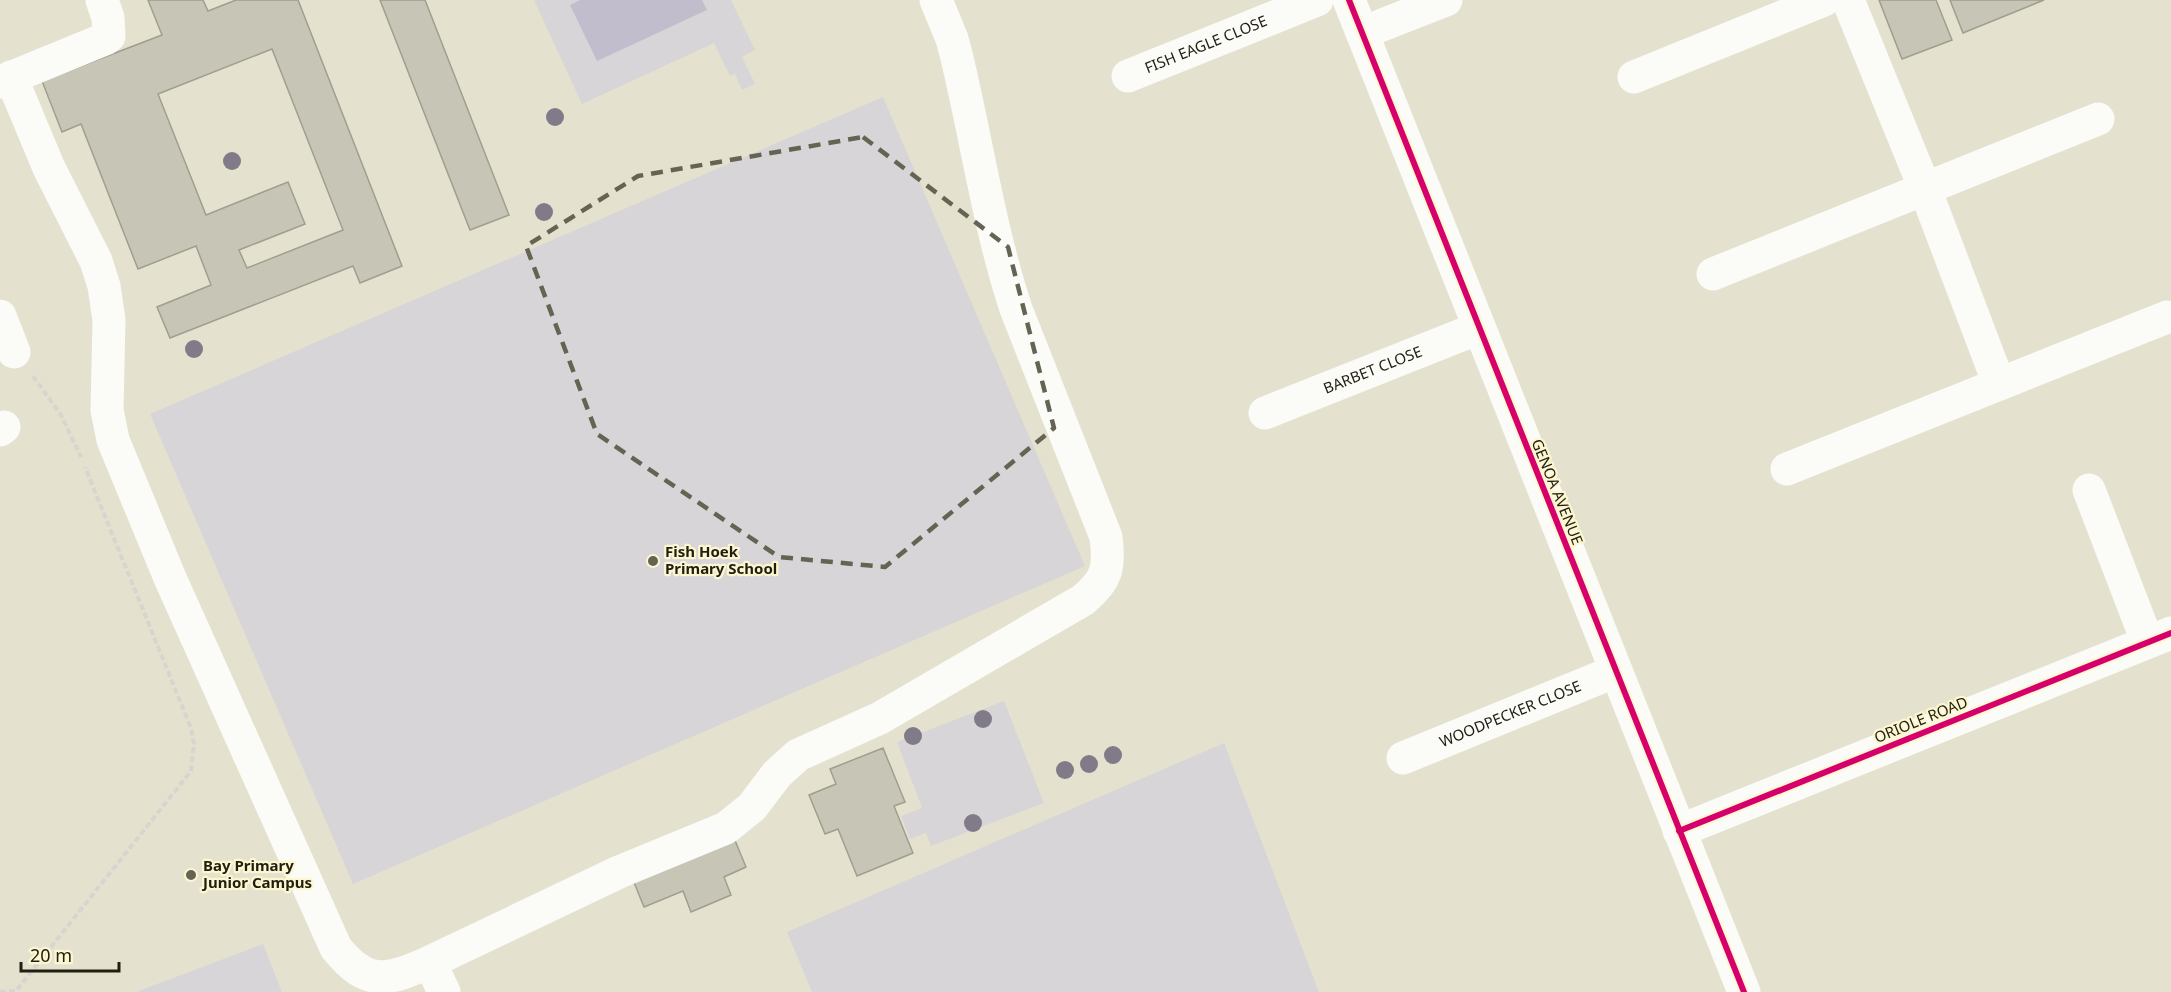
<svg xmlns="http://www.w3.org/2000/svg" width="2171" height="992" font-family="'Noto Sans',sans-serif">
  <style>
    .green { fill: #d8d5d8 }
    .water { fill: #c1bdcd }
    .building { fill: #c7c5b5; stroke: #a09e8f; stroke-width: 1.5; fill-rule: evenodd }
    .lines { fill: none; stroke-linecap: round; stroke-linejoin: round }
    .path { stroke: #d6d5cf; stroke-width: 4; stroke-dasharray: 6 3; stroke-linecap: butt }
    .minor { stroke: #fbfbf8; stroke-width: 33 }
    .cycleway-casing { stroke: #fcf6d1; stroke-width: 10 }
    .cycleway { stroke: #d6006c; stroke-width: 6 }
    .tree { fill: #817a89 }
    .marked { fill: none; stroke: #656352; stroke-width: 4.5; stroke-dasharray: 12 8; stroke-linejoin: round }
    .poi-dot { fill: #656352; stroke: #fcf6d1; stroke-width: 2 }
    .labels { text-anchor: middle; stroke-width: 4.5; stroke-linejoin: round; paint-order: stroke }
    .street-label { font-size: 15px; fill: #201e10; stroke: #fcf6d1 }
    .poi-label { font-size: 15px; font-weight: bold; fill: #201e10; stroke: #fcf6d1; text-anchor: start }
  </style>
  <rect width="100%" height="100%" fill="#e4e2ce"/>
  <g class="green">
    <polygon points="534,0 731,0 755,50 742,57 755,84 742,90 735,74 730,76 714,43 582,104"/>
    <polygon points="883,97 1085,566 353,884 150,414"/>
    <polygon points="1004,701 1044,803 931,846 926,833 910,839 901,816 922,808 897,742"/>
    <polygon points="1224,743 1319,992 812,992 787,932"/>
    <polygon points="263,944 282,992 136,992"/>
  </g>
  <polygon class="water" points="580,0 702,0 707,10 597,61 570,5"/>
  <g class="building">
    <path d="M 148,0 L 203,0 L 208,11 L 236,0 L 298,0 L 402,266 L 360,283 L 353,266 L 170,338 L 157,307 L 211,285 L 196,246 L 138,269 L 81,124 L 62,132 L 42,81 L 162,35 ZM 272,49 L 343,230 L 247,268 L 239,250 L 305,224 L 288,182 L 206,215 L 158,94 Z"/>
    <polygon points="380,0 425,0 509,215 470,230"/>
    <polygon points="1879,0 1936,0 1952,40 1902,59"/>
    <polygon points="1950,0 2044,0 1963,33"/>
    <polygon points="883,748 905,802 894,806 913,853 857,876 838,829 825,834 809,795 836,784 830,769"/>
    <polygon points="734,838 746,867 724,877 731,895 691,912 683,891 644,907 633,880"/>
  </g>
  <g class="lines">
    <g class="path">
      <polyline points="33,376 61,415 81,457"/>
      <polyline points="0,992 16,991 191,771 194,744 191,728 85,467"/>
    </g>
    <g class="minor">
      <polyline points="1349,0 1744,992"/>
      <polyline points="1848,0 1925,189 1999,384"/>
      <polyline points="1362,33 1446,0"/>
      <path id="s1" d="M 1128,76 L 1317,0"/>
      <path d="M 11,77 L 49,168 L 96,261 L 104,286 L 109,320 L 107,410 L 113,440 L 170,578 L 336,948 C 368,988 389,980 430,962 L 619,872 L 726,828 L 752,807 L 777,774 L 798,755 L 880,718 L 1083,600 C 1107,580 1110,568 1106,537 L 1016,309 C 989,227 977,142 957,58 L 952,39 L 936,0"/>
      <polyline points="1634,77 1824,0"/>
      <polyline points="0,82 105,39 109,36 108,18 102,0"/>
      <polyline points="1713,274 2098,119"/>
      <polyline points="0,316 14,352"/>
      <path id="s2" d="M 1265,413 L 1479,328"/>
      <polyline points="0,430 4,427"/>
      <polyline points="1787,469 2167,317"/>
      <polyline points="2089,490 2147,641"/>
      <path id="s3" d="M 1403,758 L 1616,671"/>
      <polyline points="1679,831 2171,633"/>
      <polyline points="430,962 444,992"/>
    </g>
    <g class="cycleway-casing">
      <g id="cycleway">
        <polyline points="1349,0 1744,992"/>
        <polyline points="1679,831 2171,633"/>
      </g>
    </g>
    <use href="#cycleway" class="cycleway"/>
  </g>
  <g class="tree">
    <circle cx="555" cy="117" r="9"/>
    <circle cx="232" cy="161" r="9"/>
    <circle cx="544" cy="212" r="9"/>
    <circle cx="194" cy="349" r="9"/>
    <circle cx="983" cy="719" r="9"/>
    <circle cx="913" cy="736" r="9"/>
    <circle cx="1113" cy="755" r="9"/>
    <circle cx="1089" cy="764" r="9"/>
    <circle cx="1065" cy="770" r="9"/>
    <circle cx="973" cy="823" r="9"/>
  </g>
  <path class="marked" d="M 863,137 L 1008,247 L 1054,428 L 885,567 L 779,557 L 597,434 L 526,246 L 638,176 Z"/>
  <g class="poi-dot">
    <circle cx="653" cy="561" r="6"/>
    <circle cx="191" cy="875" r="6"/>
  </g>
  <g class="labels">
    <g class="street-label">
      <text dy="5" stroke="none"><textPath href="#s1" startOffset="84">FISH EAGLE CLOSE</textPath></text>
      <text dy="5" stroke="none"><textPath href="#s2" startOffset="116">BARBET CLOSE</textPath></text>
      <text transform="translate(1557 492) rotate(68)" y="5">GENOA AVENUE</text>
      <text dy="5" stroke="none"><textPath href="#s3" startOffset="116">WOODPECKER CLOSE</textPath></text>
      <text transform="translate(1921 720) rotate(-22)" y="5">ORIOLE ROAD</text>
    </g>
    <g class="poi-label">
      <text x="665" y="557">Fish Hoek<tspan x="665" dy="17">Primary School</tspan></text>
      <text x="203" y="871">Bay Primary<tspan x="203" dy="17">Junior Campus</tspan></text>
    </g>
  </g>
  <path d="M21 962v9h98v-9" fill="none" stroke="#201e10" stroke-width="3"/>
  <text x="30" y="962" font-size="18" fill="#201e10" stroke="#fcf6d1" stroke-width="4.5" paint-order="stroke">20 m</text>
</svg>
